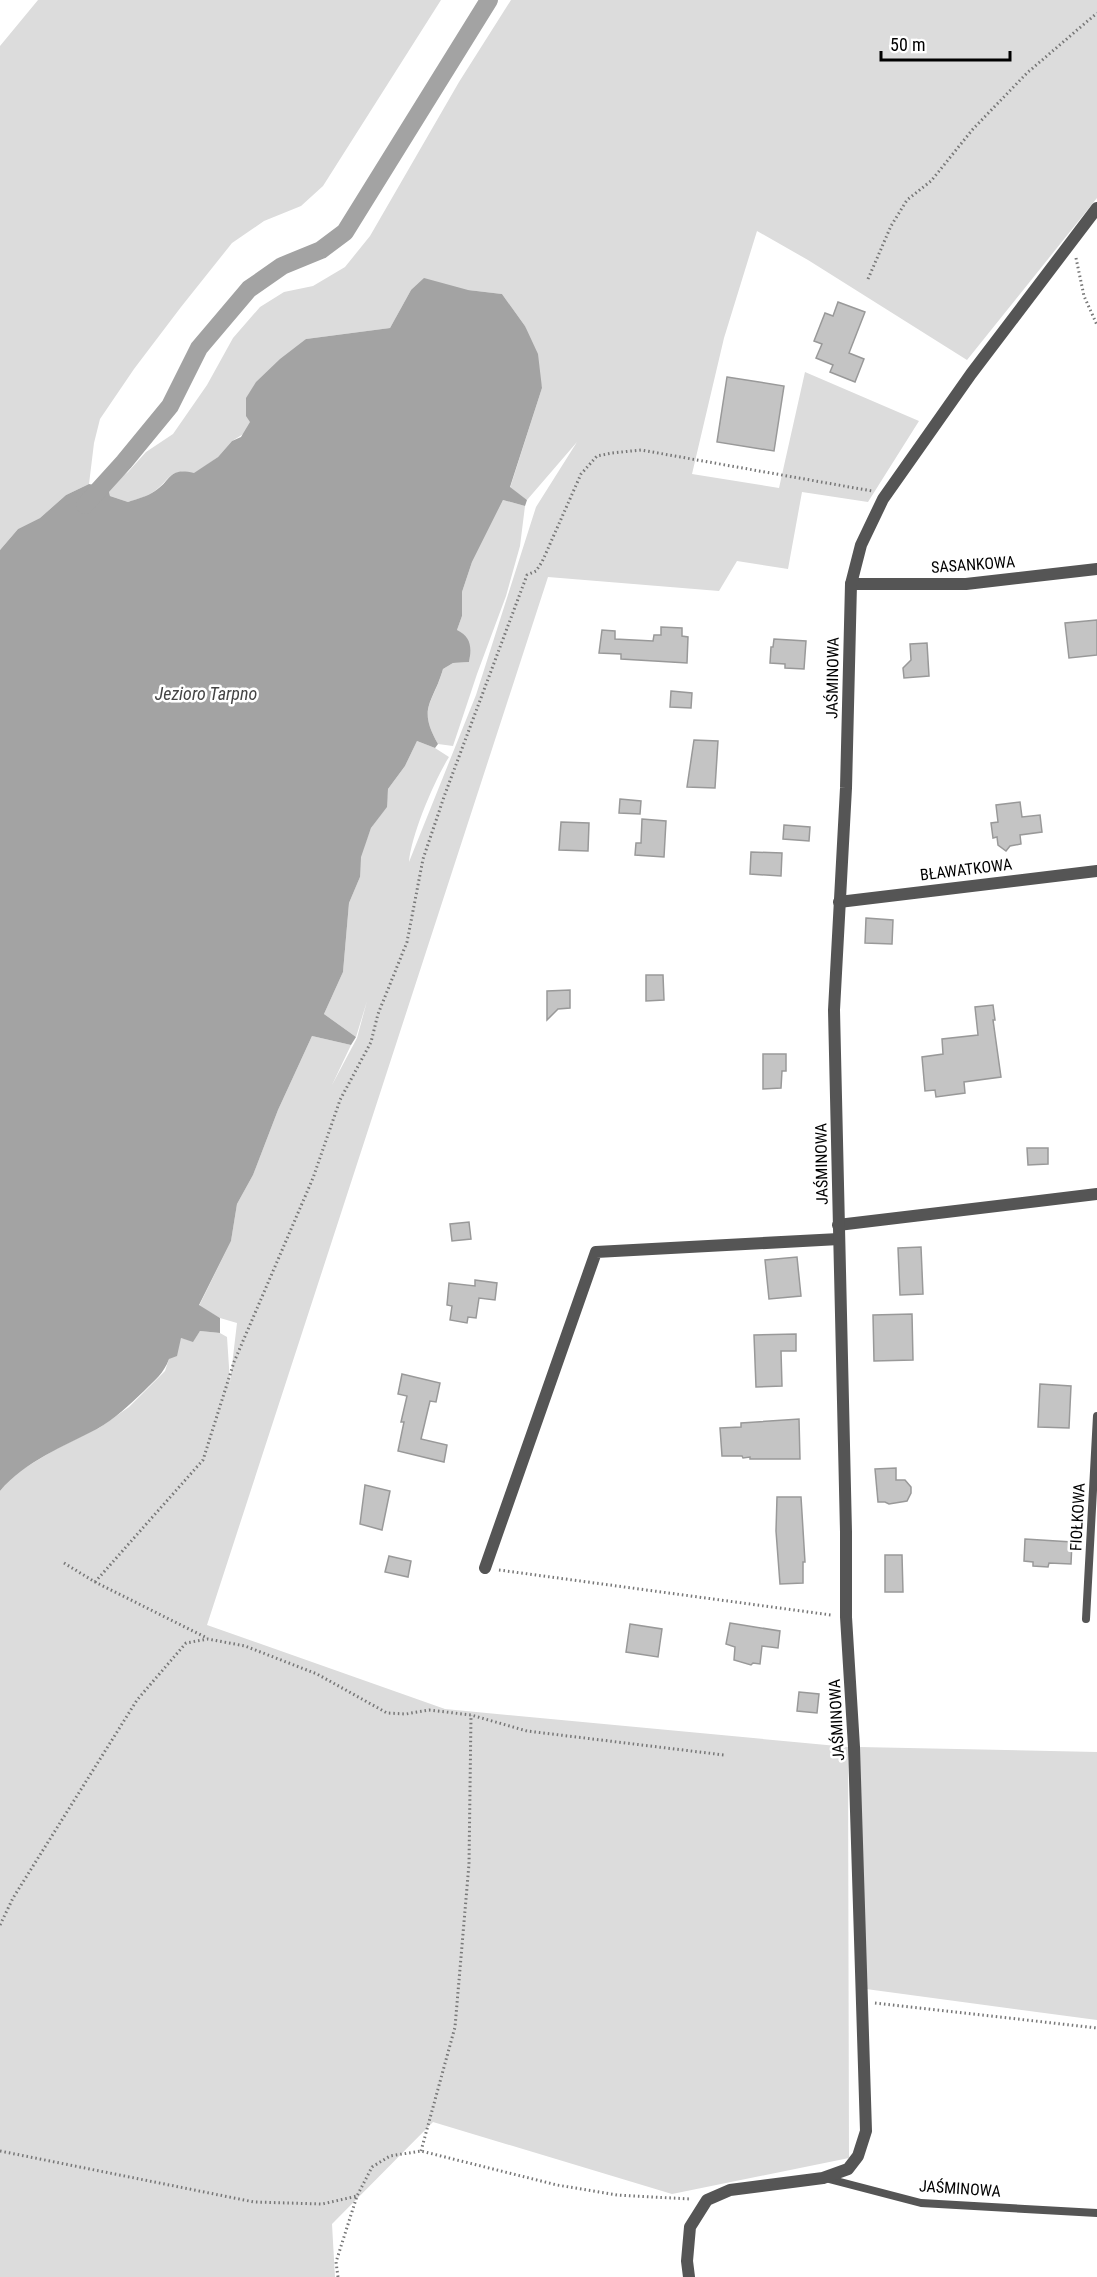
<svg xmlns="http://www.w3.org/2000/svg" width="1097" height="2277" font-family="'Roboto Condensed',sans-serif">
  <style>
    .green { fill: #dcdcdc }
    .water { fill: #a3a3a3 }
    .lines { fill: none; stroke-linecap: round; stroke-linejoin: round }
    .canal { stroke: #a3a3a3; stroke-width: 18 }
    .building { fill: #c4c4c4; stroke: #999; stroke-width: 1.5 }
    .path { stroke: #777; stroke-width: 3; stroke-dasharray: 1.5 3; stroke-linecap: butt }
    .service { stroke: #555; stroke-width: 8 }
    .minor { stroke: #555; stroke-width: 12 }
    .labels { text-anchor: middle; stroke-width: 5; stroke-linejoin: round; paint-order: stroke }
    .street-label { font-size: 16px; fill: #000; stroke: #fff }
    .water-label { font-size: 18px; font-style: italic; fill: #444; stroke: #fff }
  </style>
  <rect width="100%" height="100%" fill="#fff"/>
  <g class="green">
    <polygon points="38,0 441,0 323,186 301,206 264,221 232,243 181,307 134,369 100,419 94,443 89,484 66,495 40,518 18,529 0,550 0,46"/>
    <path d="M 511,0 L 1097,0 L 1097,198 L 967,360 L 808,260 L 757,231 L 724,338 L 692,474 L 779,488 L 805,372 L 919,421 L 868,502 L 802,492 L 788,569 L 737,561 L 719,591 L 548,577 L 207,1625 L 445,1709 L 848,1747 L 849,2158 L 672,2194 L 433,2122 L 332,2224 L 335,2277 L 0,2277 L 0,1491 L 13,1475 L 56,1449 L 99,1428 L 129,1407 L 165,1371 L 169,1359 L 181,1338 L 193,1341 L 200,1331 L 220,1333 L 227,1337 L 230,1382 L 237,1323 L 220,1318 L 199,1306 L 231,1241 L 237,1204 L 253,1175 L 278,1110 L 312,1036 L 351,1045 L 332,1085 L 357,1038 L 367,1001 L 356,1037 L 324,1014 L 343,972 L 349,903 L 360,877 L 360,857 L 371,828 L 386,807 L 388,789 L 405,766 L 417,741 L 435,748 L 449,757 C 434,781 411,836 409,862 L 476,695 L 536,507 L 577,442 L 527,500 L 510,488 L 542,388 L 525,326 L 502,294 L 468,290 L 411,290 L 390,328 L 306,339 L 245,433 L 232,441 L 218,457 L 194,474 C 171,467 171,478 156,490 C 149,496 137,499 128,502 L 110,496 L 108,488 L 128,472 L 146,452 L 173,434 L 207,385 L 233,338 L 260,307 L 284,292 L 313,286 L 345,267 L 370,236 L 459,82 Z"/>
    <path d="M 503,500 L 525,506 L 520,546 L 506,596 L 477,674 L 453,746 L 438,744 C 417,707 433,705 443,669 L 453,663 L 469,662 L 470,657 L 457,630 L 462,616 L 462,592 L 472,562 Z"/>
    <polygon points="859,1747 1097,1752 1097,2020 866,1989"/>
  </g>
  <path class="water" d="M 424,278 L 468,290 L 502,294 L 525,326 L 538,354 L 542,388 L 510,487 L 527,500 L 525,506 L 503,500 L 472,562 L 462,592 L 462,616 L 457,630 C 471,637 472,647 469,662 L 453,663 L 443,669 C 433,704 417,707 438,744 L 435,748 L 417,741 L 405,766 L 388,789 L 387,807 L 371,828 L 361,857 L 360,877 L 349,903 L 343,972 L 324,1014 L 356,1037 L 351,1045 L 312,1036 L 278,1110 L 253,1175 L 237,1204 L 231,1241 L 199,1305 L 220,1318 L 220,1333 L 200,1331 L 193,1342 L 181,1338 L 177,1356 L 169,1359 C 164,1373 155,1380 144,1391 C 129,1405 115,1419 97,1429 C 63,1447 25,1461 0,1491 L 0,550 L 18,529 L 40,518 L 66,495 L 89,484 L 108,488 L 110,496 L 128,502 C 137,499 148,496 155,491 C 172,480 168,467 194,473 L 218,457 L 232,441 L 241,437 L 250,422 L 246,416 L 246,398 L 256,382 L 280,359 L 306,339 L 390,328 L 411,290 Z"/>
  <g class="lines">
    <polyline class="canal" points="85,505 124,462 170,406 199,348 249,289 282,266 321,250 345,232 489,0"/>
  </g>
  <g class="building">
    <polygon points="838,302 865,312 849,353 864,359 855,382 830,372 833,365 816,358 822,344 814,341 825,313 833,316"/>
    <polygon points="727,377 784,386 774,451 717,442"/>
    <polygon points="1097,620 1097,655 1069,658 1065,623"/>
    <polygon points="661,627 682,628 682,636 688,637 687,663 621,659 621,654 599,653 602,630 615,631 615,639 653,641 654,635 661,635"/>
    <polygon points="774,639 806,641 804,669 785,668 785,664 770,663 771,647 773,647"/>
    <polygon points="927,643 929,676 904,678 903,668 911,660 910,644"/>
    <polygon points="671,691 692,693 691,708 670,707"/>
    <polygon points="694,740 718,741 715,788 687,787"/>
    <polygon points="620,799 641,801 640,814 619,813"/>
    <polygon points="1020,802 1022,817 1040,815 1042,832 1020,835 1021,844 1010,846 1006,851 998,845 997,837 993,838 991,823 998,822 996,805"/>
    <polygon points="642,819 666,821 664,857 635,855 636,843 641,843"/>
    <polygon points="561,822 589,823 588,851 559,850"/>
    <polygon points="784,825 810,827 809,841 783,839"/>
    <polygon points="751,852 782,853 781,876 750,874"/>
    <polygon points="866,918 893,920 892,944 865,943"/>
    <polygon points="646,975 663,975 664,1000 646,1001"/>
    <polygon points="570,990 570,1008 558,1009 547,1020 547,991"/>
    <polygon points="993,1005 995,1020 993,1020 1001,1077 964,1082 965,1093 936,1097 935,1090 925,1091 922,1057 943,1054 942,1039 978,1035 975,1007"/>
    <polygon points="763,1054 786,1054 786,1071 782,1071 781,1088 763,1089"/>
    <polygon points="1027,1148 1048,1148 1048,1164 1028,1165"/>
    <polygon points="469,1222 471,1239 452,1241 450,1224"/>
    <polygon points="921,1247 923,1294 900,1295 898,1248"/>
    <polygon points="797,1257 801,1296 769,1299 765,1260"/>
    <polygon points="475,1280 497,1283 495,1300 479,1298 476,1318 468,1317 467,1323 450,1320 452,1306 447,1305 449,1283 475,1286"/>
    <polygon points="912,1314 913,1360 874,1361 873,1315"/>
    <polygon points="796,1334 796,1351 781,1351 782,1386 756,1387 754,1335"/>
    <polygon points="402,1374 440,1383 436,1402 430,1401 421,1439 447,1445 444,1462 398,1451 404,1422 401,1422 407,1396 398,1394"/>
    <polygon points="1040,1384 1071,1386 1069,1428 1038,1427"/>
    <polygon points="799,1419 800,1459 750,1459 750,1457 743,1458 742,1456 722,1456 720,1428 741,1427 741,1423"/>
    <polygon points="896,1468 896,1480 905,1480 911,1487 911,1493 907,1501 889,1504 885,1502 878,1502 875,1469"/>
    <polygon points="365,1485 390,1491 382,1530 360,1524"/>
    <polygon points="777,1497 801,1497 805,1562 803,1562 803,1583 780,1584 776,1531"/>
    <polygon points="1025,1539 1072,1542 1071,1564 1049,1563 1048,1567 1033,1566 1033,1562 1024,1561"/>
    <polygon points="885,1555 902,1555 903,1592 885,1592"/>
    <polygon points="389,1556 411,1561 408,1577 385,1572"/>
    <polygon points="730,1623 780,1631 778,1648 762,1646 760,1664 753,1663 751,1665 734,1660 735,1647 726,1644"/>
    <polygon points="630,1624 662,1629 658,1657 626,1652"/>
    <polygon points="799,1692 819,1694 817,1713 797,1711"/>
  </g>
  <g class="lines">
    <g class="path">
      <polyline points="1076,258 1084,296 1097,325"/>
      <polyline points="868,279 891,226 907,200 931,181 973,129 1027,73 1097,13"/>
      <polyline points="64,1563 95,1582 207,1638"/>
      <polyline points="499,1570 831,1615"/>
      <polyline points="95,1582 203,1460 234,1362 313,1178 340,1100 371,1042 378,1014 407,942 423,859 445,794 527,575 536,571 542,562 581,474 597,456 612,453 641,450 872,491"/>
      <polyline points="0,1925 13,1898 137,1700 186,1643 208,1639 245,1646 317,1674 387,1713 406,1714 429,1710 471,1715 527,1731 724,1755"/>
      <polyline points="875,2003 1097,2028"/>
      <polyline points="0,2151 254,2202 322,2204 357,2196"/>
      <polyline points="421,2151 455,2027 469,1864 471,1715"/>
      <polyline points="338,2277 336,2262 357,2196 372,2167 390,2156 421,2151 557,2185 617,2195 690,2199"/>
    </g>
    <g class="service">
      <polyline points="1086,1619 1097,1416"/>
      <polyline points="825,2178 921,2203 1097,2213"/>
    </g>
    <g class="minor">
      <polyline points="851,584 966,584 1097,569"/>
      <polyline points="839,902 1097,871"/>
      <polyline points="838,1225 1097,1194"/>
      <polyline points="485,1568 596,1252 839,1239"/>
      <polyline points="689,2277 687,2261 690,2227 707,2200 730,2190 823,2178 848,2169 858,2156 866,2131 854,1747 846,1617 846,1532 834,1010 846,788 851,584 861,545 883,499 971,374 1097,208"/>
    </g>
  </g>
  <g class="labels">
    <g class="street-label">
      <text transform="translate(973 564) rotate(-4)" y="6">SASANKOWA</text>
      <text transform="translate(832 678) rotate(-89)" y="6">JAŚMINOWA</text>
      <text transform="translate(966 869) rotate(-7)" y="6">BŁAWATKOWA</text>
      <text transform="translate(821 1164) rotate(-91)" y="6">JAŚMINOWA</text>
      <text transform="translate(1077 1517) rotate(-87)" y="6">FIOŁKOWA</text>
      <text transform="translate(836 1720) rotate(-93)" y="6">JAŚMINOWA</text>
      <text transform="translate(960 2188) rotate(4)" y="6">JAŚMINOWA</text>
    </g>
    <g class="water-label">
      <text x="206" y="700">Jezioro Tarpno</text>
    </g>
  </g>
  <path d="M881 51v9h129v-9" fill="none" stroke="#000000" stroke-width="3"/>
  <text x="890" y="51" font-size="18" fill="#000000" stroke="#ffffff" stroke-width="4.5" paint-order="stroke">50 m</text>
</svg>
